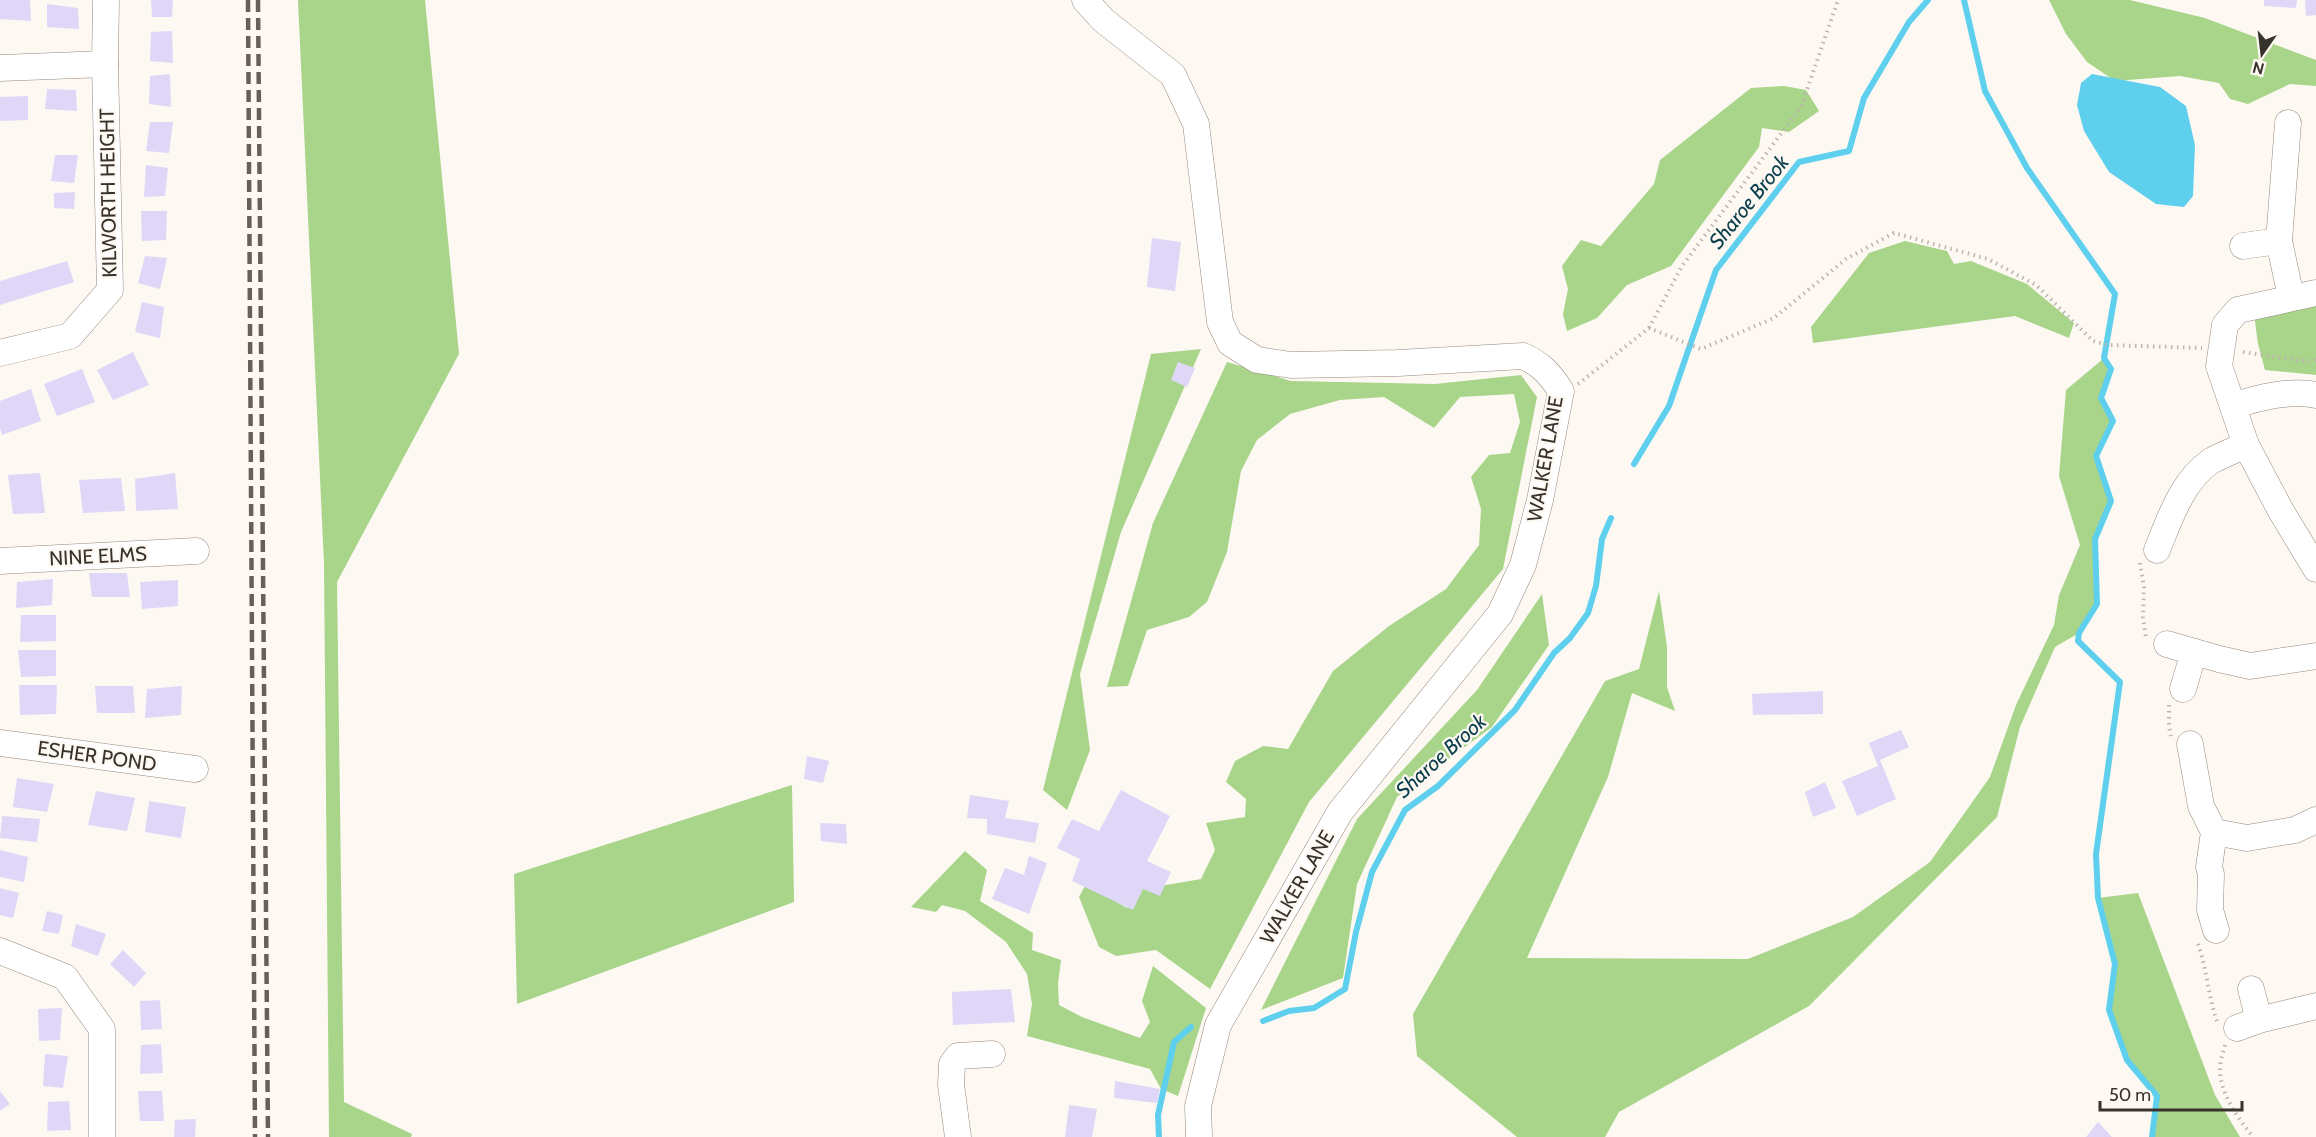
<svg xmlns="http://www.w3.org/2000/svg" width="2316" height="1137" font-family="Cabin,sans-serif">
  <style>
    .forest { fill: #a8d58a }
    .water { fill: #5fcfee }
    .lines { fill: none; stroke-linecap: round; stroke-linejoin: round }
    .stream { stroke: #5fcfee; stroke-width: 6 }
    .building { fill: #ded7f7 }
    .minor-casing { stroke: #95887c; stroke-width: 27 }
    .path { stroke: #bbb5b0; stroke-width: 4; stroke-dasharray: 1.5 4.5; stroke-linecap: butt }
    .minor { stroke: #fff; stroke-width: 26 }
    .rail { stroke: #66605b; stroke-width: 4.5; stroke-dasharray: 12 6; stroke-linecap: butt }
    .labels { text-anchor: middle; stroke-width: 4.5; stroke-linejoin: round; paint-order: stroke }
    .street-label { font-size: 20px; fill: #38322d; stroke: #fef8f3 }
    .water-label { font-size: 21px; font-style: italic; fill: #0c404d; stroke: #fef8f3 }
  </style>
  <rect width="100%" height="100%" fill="#fef8f3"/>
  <g class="forest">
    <polygon points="298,0 425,0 459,354 337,582 344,1102 412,1134 411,1137 329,1137 324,564"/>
    <polygon points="2049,0 2130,0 2205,18 2316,60 2316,86 2290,84 2248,104 2230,99 2219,83 2180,76 2115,81 2087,62 2066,34"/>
    <polygon points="1784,86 1806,90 1819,111 1789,132 1762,128 1759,147 1671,266 1627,285 1597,318 1567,331 1563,314 1568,289 1562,266 1581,240 1601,246 1654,184 1660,160 1751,88"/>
    <polygon points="1905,241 1947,251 1954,264 1971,261 2027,284 2074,323 2069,338 2015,316 1813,343 1811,327 1869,253"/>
    <polygon points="2316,303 2316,375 2265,370 2258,344 2254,314"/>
    <polygon points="1201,349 1121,532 1080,674 1090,750 1067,810 1043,790 1151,354"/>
    <polygon points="2104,358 2111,369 2101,398 2113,421 2096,456 2111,501 2095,539 2097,604 2079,633 2055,647 2020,727 1997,817 1809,1006 1619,1112 1605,1137 1517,1137 1417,1056 1413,1014 1605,681 1639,669 1659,591 1667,647 1667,687 1675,711 1632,693 1608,777 1527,958 1748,959 1853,917 1930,862 1990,777 2016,705 2054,625 2059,595 2080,545 2059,476 2066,390"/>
    <polygon points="1227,362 1291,381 1435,384 1521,375 1537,397 1503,569 1309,802 1210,989 1156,950 1116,956 1099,947 1079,897 1086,884 1127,908 1137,890 1201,879 1215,850 1206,823 1245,817 1246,799 1226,782 1235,761 1263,746 1288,749 1333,671 1389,626 1446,589 1479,545 1481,509 1471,477 1489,455 1510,453 1520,422 1514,394 1460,397 1434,428 1384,397 1340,400 1290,414 1257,440 1241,471 1227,552 1207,602 1189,617 1147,630 1128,686 1107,687 1153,523"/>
    <polygon points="1542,594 1549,645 1492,727 1397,797 1357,884 1343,978 1261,1010 1357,819 1477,690"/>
    <polygon points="792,785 794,902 517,1004 514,874"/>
    <polygon points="965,851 987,870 980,901 1033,933 1032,950 1061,960 1058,984 1059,1005 1082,1017 1140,1038 1150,1022 1142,1001 1153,966 1206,1008 1178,1096 1161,1089 1150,1069 1027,1036 1032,1004 1027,974 1006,942 965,911 942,905 936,912 911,907"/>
    <polygon points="2138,893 2215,1095 2240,1137 2152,1137 2157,1096 2127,1060 2109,1010 2115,964 2098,898"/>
  </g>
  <polygon class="water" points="2092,74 2160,87 2186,106 2195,145 2193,196 2184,207 2156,204 2109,172 2084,131 2077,105 2081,83"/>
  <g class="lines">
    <g class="stream">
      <polyline points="1964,0 1985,91 2027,168 2115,294 2104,358 2111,369 2101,398 2113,421 2096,456 2111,501 2095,539 2097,604 2079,633 2078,641 2120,682 2096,854 2098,898 2115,964 2109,1010 2127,1060 2157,1096 2152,1137"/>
      <polyline points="1634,464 1669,406 1716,270 1799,162 1849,151 1864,98 1909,22 1928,0"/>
      <polyline points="1263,1021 1289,1011 1314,1008 1345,989 1356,932 1372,872 1405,810 1438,786 1515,710 1554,653 1570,638 1588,613 1596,586 1602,539 1611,518"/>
      <polyline points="1159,1137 1158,1115 1174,1042 1191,1027"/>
    </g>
  </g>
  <g class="building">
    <polygon points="0,0 30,0 31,21 0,19"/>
    <polygon points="151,0 173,0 172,17 152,17"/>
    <polygon points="2264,0 2297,0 2296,8 2264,6"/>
    <polygon points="2305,0 2316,0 2316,15 2306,16"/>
    <polygon points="47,4 78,8 79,29 47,27"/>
    <polygon points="172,31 173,63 150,61 151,32"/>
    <polygon points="170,74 171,107 149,104 150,76"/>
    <polygon points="47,89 76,90 77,111 45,109"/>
    <polygon points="28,96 28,120 0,121 0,97"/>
    <polygon points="150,122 173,122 169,153 146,151"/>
    <polygon points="55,155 78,155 74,183 51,181"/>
    <polygon points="146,165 168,168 165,196 144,197"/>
    <polygon points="75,192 74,209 54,208 54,193"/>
    <polygon points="141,211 167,211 166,240 142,241"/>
    <polygon points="1152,238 1181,242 1175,291 1147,287"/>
    <polygon points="145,256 167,258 160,289 138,283"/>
    <polygon points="67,261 74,282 0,305 0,281"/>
    <polygon points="142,302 164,307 160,338 135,332"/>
    <polygon points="133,352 149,385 113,400 97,370"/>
    <polygon points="1178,362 1195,368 1187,387 1171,380"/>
    <polygon points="82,369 95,402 57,416 44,384"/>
    <polygon points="31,389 41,421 2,435 0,428 0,401"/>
    <polygon points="40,473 45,513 13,514 8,475"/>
    <polygon points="175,473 178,509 136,511 135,479"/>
    <polygon points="121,478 125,511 83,513 79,480"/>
    <polygon points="89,573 127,573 130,597 92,597"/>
    <polygon points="53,579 52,605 16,608 17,582"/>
    <polygon points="178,580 178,606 142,609 140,582"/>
    <polygon points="21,615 56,615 56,641 20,642"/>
    <polygon points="18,650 56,650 56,676 21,677"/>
    <polygon points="19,685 57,685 56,714 20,715"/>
    <polygon points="95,686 133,686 135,713 97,713"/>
    <polygon points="182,686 181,715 145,718 147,689"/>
    <polygon points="1823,691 1823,714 1753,715 1752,694"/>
    <polygon points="1901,730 1909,747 1880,760 1896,799 1857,816 1842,781 1878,766 1869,743"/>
    <polygon points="807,756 829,761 823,783 804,779"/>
    <polygon points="17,778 54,784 47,812 13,807"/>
    <polygon points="1825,782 1836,808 1813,817 1805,792"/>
    <polygon points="1121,790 1170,816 1147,861 1171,872 1160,896 1143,889 1133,910 1072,881 1080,859 1057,848 1072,819 1099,831"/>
    <polygon points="96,791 135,798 127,831 88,825"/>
    <polygon points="970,795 1009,801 1005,818 1039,823 1035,843 987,834 987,819 967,818"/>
    <polygon points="149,801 186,807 181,838 145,832"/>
    <polygon points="2,816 40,819 37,842 0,838"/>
    <polygon points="820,823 846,824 847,844 821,841"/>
    <polygon points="0,850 28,857 24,882 0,877"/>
    <polygon points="1029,856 1047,863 1029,914 992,899 1005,868 1024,875"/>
    <polygon points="0,888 19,893 13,918 0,915"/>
    <polygon points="47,911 63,915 59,934 42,931"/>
    <polygon points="76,924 106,934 98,956 71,946"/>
    <polygon points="123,950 146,973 134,987 110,964"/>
    <polygon points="1011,989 1015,1022 953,1025 952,992"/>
    <polygon points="160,1000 162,1029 141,1030 140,1001"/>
    <polygon points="62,1008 60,1040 39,1041 38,1009"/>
    <polygon points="161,1044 163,1073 140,1074 141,1045"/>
    <polygon points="45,1054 68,1056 63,1088 43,1086"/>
    <polygon points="1115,1081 1160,1089 1157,1103 1114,1098"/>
    <polygon points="0,1091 10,1104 0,1111"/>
    <polygon points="138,1091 162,1091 164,1121 140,1121"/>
    <polygon points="69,1101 71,1130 47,1131 48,1102"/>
    <polygon points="1069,1105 1097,1109 1092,1137 1065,1137"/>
    <polygon points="196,1119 195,1137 174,1137 175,1120"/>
    <polygon points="2098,1122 2112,1137 2086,1137"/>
  </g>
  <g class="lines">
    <g class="minor-casing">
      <g id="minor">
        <path d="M 1085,0 L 1103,20 L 1173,75 L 1196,124 L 1220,322 L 1230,343 L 1257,360 L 1291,365 L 1398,363 L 1523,356 C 1541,364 1550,374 1561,391 L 1540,500 L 1523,565 L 1500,614 L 1340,812 L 1218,1025 L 1198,1106 L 1199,1137"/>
        <polyline points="0,68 105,64"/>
        <polyline points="2288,123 2279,241 2291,297"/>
        <polyline points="2243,246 2279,241"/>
        <polyline points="2316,293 2238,310 2225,325 2219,366 2246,445 2281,511 2316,569"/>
        <polyline points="0,353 70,336 110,290 105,64 106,0"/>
        <path d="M 2233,406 C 2260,397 2288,390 2316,395"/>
        <path d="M 2157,550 C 2170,518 2182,481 2211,461 C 2222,455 2235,450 2246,445"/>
        <polyline points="0,561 196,551"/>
        <polyline points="2167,644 2219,659 2250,666 2316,656"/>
        <polyline points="2183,689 2194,652"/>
        <polyline points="0,743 195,769"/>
        <polyline points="2190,744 2201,806 2214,832 2209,867 2211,874 2210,910 2216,930"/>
        <polyline points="2214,832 2247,838 2295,830 2316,820"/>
        <polyline points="0,951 65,977 102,1029 102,1137"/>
        <polyline points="2251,989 2259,1020"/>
        <polyline points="2237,1028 2259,1020 2316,1006"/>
        <polyline points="958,1137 951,1085 952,1064 958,1056 992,1054"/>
      </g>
    </g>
    <g class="path">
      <polyline points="1649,328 1682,266 1801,107 1838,0"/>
      <polyline points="2243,352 2302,361 2316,360"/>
      <polyline points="1578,384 1649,328 1701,349 1774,318 1846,259 1894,233 1988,259 2036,285 2093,341 2108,345 2202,348"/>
      <polyline points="2140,563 2144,587 2143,617 2146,638"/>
      <polyline points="2169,705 2169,727 2171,736"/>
      <path d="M 2198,944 C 2207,969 2208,996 2217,1021"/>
      <path d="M 2225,1045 C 2223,1053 2220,1061 2220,1069 C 2220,1094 2238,1118 2253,1137"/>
    </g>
    <use href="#minor" class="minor"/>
    <g class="rail">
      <polyline points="248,0 255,1137"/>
      <polyline points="258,0 268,1137"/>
    </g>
  </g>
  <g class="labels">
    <g class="street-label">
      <text transform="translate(108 193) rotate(-91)" y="7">KILWORTH HEIGHT</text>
      <text transform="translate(1545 459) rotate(-80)" y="7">WALKER LANE</text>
      <text transform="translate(98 556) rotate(-3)" y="7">NINE ELMS</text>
      <text transform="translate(97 756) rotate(8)" y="7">ESHER POND</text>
      <text transform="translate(1297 887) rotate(-60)" y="7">WALKER LANE</text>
    </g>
    <g class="water-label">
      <text transform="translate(1749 202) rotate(-51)" y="7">Sharoe Brook</text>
      <text transform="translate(1441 756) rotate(-42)" y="7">Sharoe Brook</text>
    </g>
  </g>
  <g transform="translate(2262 54) rotate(194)" stroke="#fef8f3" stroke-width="4.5" paint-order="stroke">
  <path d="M0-4.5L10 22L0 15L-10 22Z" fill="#38322d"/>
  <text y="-9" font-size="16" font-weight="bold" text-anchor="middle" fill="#38322d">N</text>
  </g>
  <path d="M2100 1101v9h142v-9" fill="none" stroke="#38322d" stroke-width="3"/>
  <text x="2109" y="1101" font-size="18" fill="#38322d" stroke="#fef8f3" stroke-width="4.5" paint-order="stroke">50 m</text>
</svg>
